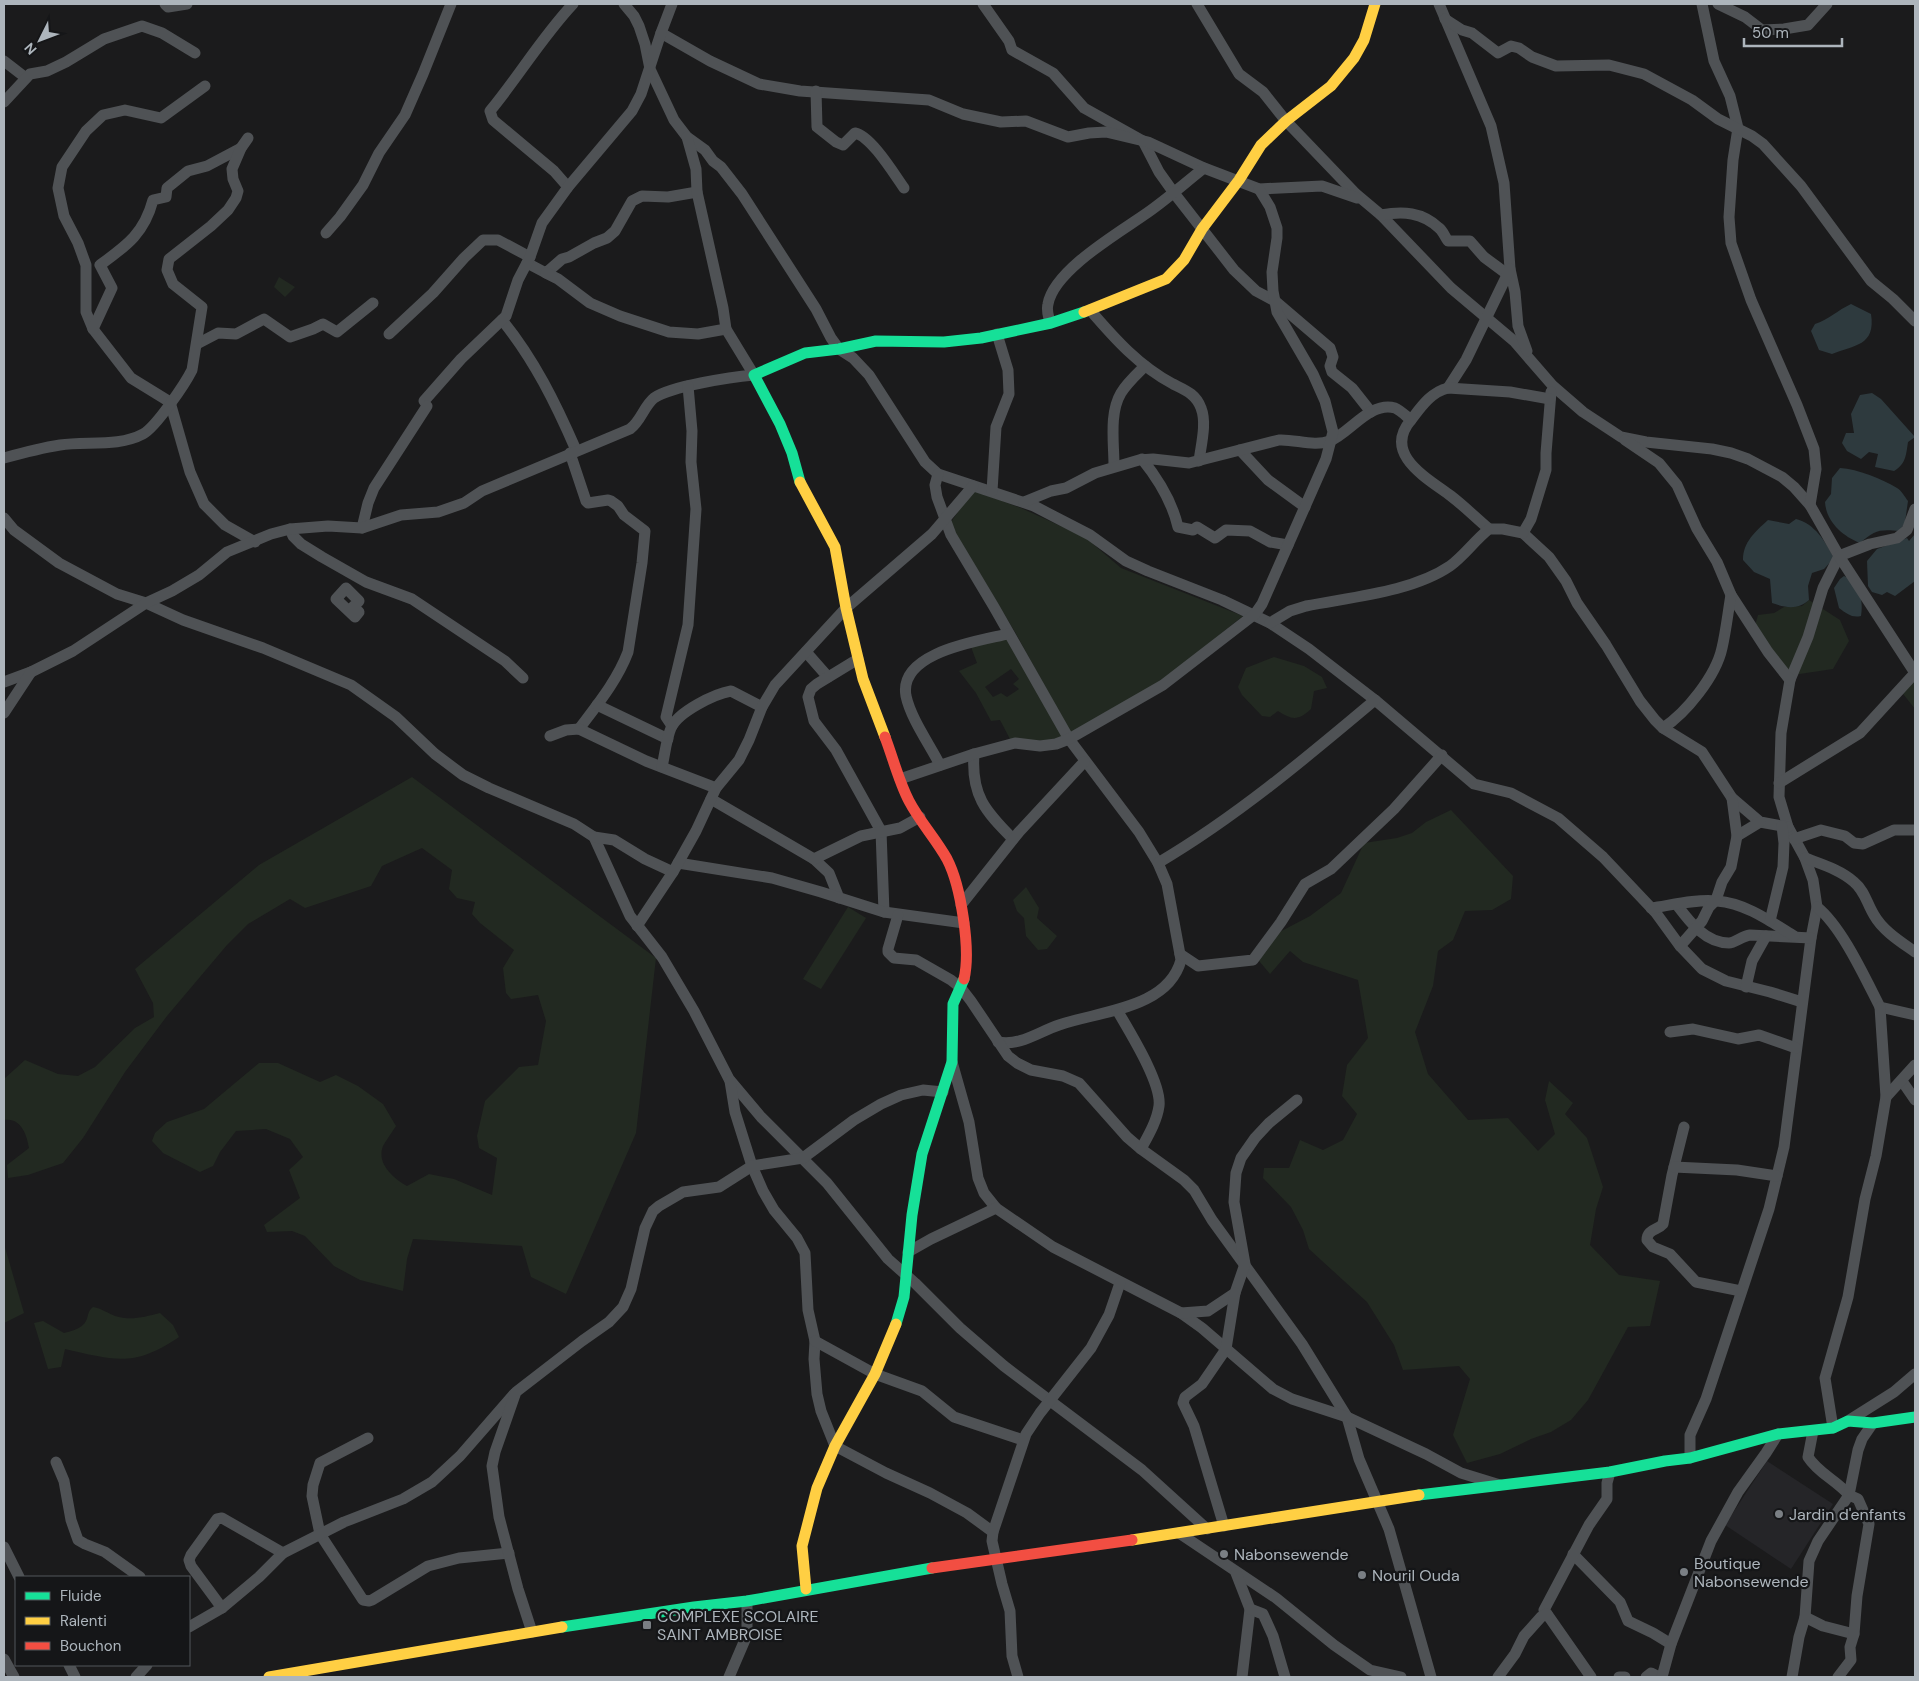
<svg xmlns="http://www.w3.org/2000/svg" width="1919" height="1681" font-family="'DM Sans',sans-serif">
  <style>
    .built { fill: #252528 }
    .green { fill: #222921; fill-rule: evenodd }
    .water { fill: #2e3a3e }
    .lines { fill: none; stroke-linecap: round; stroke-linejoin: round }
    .street { stroke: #4f5255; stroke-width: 11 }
    .fast { stroke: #16e098; stroke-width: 11 }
    .slow { stroke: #ffcf43; stroke-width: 11 }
    .jam { stroke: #f24e42; stroke-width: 11 }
    .poi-dot { fill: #7a7f84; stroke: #151618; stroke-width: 2 }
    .labels { text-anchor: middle; stroke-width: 4.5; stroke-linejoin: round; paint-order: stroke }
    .poi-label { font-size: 16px; fill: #adb5bc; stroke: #151618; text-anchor: start }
  </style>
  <rect width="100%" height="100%" fill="#1b1b1c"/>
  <polygon class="built" points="1767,1461 1833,1504 1791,1569 1725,1525"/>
  <g class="green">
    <polygon points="279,277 295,287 285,297 274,287"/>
    <polygon points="973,490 1021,508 1085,537 1121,568 1243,616 1163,680 1071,734 1015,632 956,534 951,522"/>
    <polygon points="1809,600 1840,620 1849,641 1833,669 1793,675 1754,629 1758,615 1774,613 1784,607 1802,606"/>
    <path d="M 1007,635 L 1065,736 L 1041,744 L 1011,741 L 1000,720 L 991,721 L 976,693 L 959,671 L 977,663 L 971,647 ZM 1011,669 L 1019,679 L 1013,684 L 1019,689 L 1007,697 L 1001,693 L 993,697 L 985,687 Z"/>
    <path d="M 1274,657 L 1304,666 L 1322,677 L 1327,688 L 1314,691 L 1311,709 C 1298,721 1292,720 1278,711 L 1270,717 L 1262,716 L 1242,695 L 1238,687 L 1246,668 Z"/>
    <polygon points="1915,677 1915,709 1900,690"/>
    <path d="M 412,777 L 656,958 L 636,1133 L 566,1294 L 531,1277 L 522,1246 L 413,1239 L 407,1259 L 403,1291 L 360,1280 L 334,1266 L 305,1236 L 292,1231 L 267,1232 L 264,1225 L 300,1198 L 289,1170 L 303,1157 L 290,1139 L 266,1129 L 236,1131 L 220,1152 L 213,1166 L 200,1172 L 163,1153 L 152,1141 L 155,1133 L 167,1122 L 204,1109 L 259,1063 L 278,1063 L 320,1082 L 336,1075 L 358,1086 L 383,1104 L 396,1126 C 392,1132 387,1139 383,1146 C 376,1164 394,1179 407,1186 L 429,1174 L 454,1179 L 492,1195 L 497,1158 L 479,1148 L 477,1136 L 485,1101 L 519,1067 L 538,1065 L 546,1021 L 538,995 L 511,999 L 506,993 L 503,968 L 514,950 L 480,923 L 472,914 L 475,902 L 457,898 L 449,889 L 452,870 L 422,848 L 382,866 L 371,886 L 305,908 L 290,899 L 248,924 L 227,945 L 167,1016 L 125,1072 L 83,1138 L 63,1163 L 28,1175 L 8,1178 L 7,1165 L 29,1148 C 27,1135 21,1117 4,1120 L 4,1079 L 25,1060 L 58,1074 L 78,1076 L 95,1067 L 135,1028 L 154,1017 L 153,1003 L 135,969 L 259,865 Z"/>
    <polygon points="1451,810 1513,876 1511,899 1492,910 1465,911 1453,940 1438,951 1433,986 1415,1032 1428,1074 1468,1120 1508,1118 1538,1151 1555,1134 1545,1100 1549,1081 1573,1103 1565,1114 1587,1138 1603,1187 1596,1209 1590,1245 1619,1275 1660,1281 1650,1326 1628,1327 1588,1400 1571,1420 1551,1432 1531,1439 1500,1454 1467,1463 1453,1435 1470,1379 1459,1366 1403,1370 1394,1345 1367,1302 1309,1249 1303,1230 1291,1207 1263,1178 1264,1168 1289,1168 1300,1140 1323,1150 1343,1140 1357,1114 1342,1096 1347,1065 1368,1038 1358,980 1303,962 1290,951 1270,974 1254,955 1272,936 1310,916 1341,893 1364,843 1397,838 1412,833 1426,822"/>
    <polygon points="1026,887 1039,908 1037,918 1057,936 1047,949 1038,950 1026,936 1024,918 1017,911 1013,900"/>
    <polygon points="848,907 866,918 821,989 803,979"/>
    <polygon points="4,1244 24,1313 4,1323"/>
    <path d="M 93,1307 C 103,1309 107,1313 115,1316 C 131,1321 144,1317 160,1313 L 173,1325 L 179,1337 C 134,1368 114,1360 65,1349 L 61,1367 L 48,1369 L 34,1323 L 43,1321 L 64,1333 C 71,1331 82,1329 86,1321 C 89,1315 87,1312 93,1307 Z"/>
  </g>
  <g class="water">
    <path d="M 1851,304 L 1871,314 C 1876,346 1854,345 1832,354 L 1819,350 L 1811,331 L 1815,324 C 1828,320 1838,310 1851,304 Z"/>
    <path d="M 1872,393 L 1881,399 L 1915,437 L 1908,442 C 1906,455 1906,464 1894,471 L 1875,467 L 1878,454 L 1869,452 L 1861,459 L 1847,451 L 1842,443 L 1846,433 L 1854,433 L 1851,414 L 1860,395 Z"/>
    <path d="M 1840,468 C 1858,469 1882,479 1897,488 C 1901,490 1905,497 1908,501 L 1905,522 L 1900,531 C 1879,529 1875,530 1860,543 C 1842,536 1826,521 1825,502 L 1831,494 L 1832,478 Z"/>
    <path d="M 1796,519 C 1814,523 1826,542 1834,558 L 1824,569 L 1812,573 L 1808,586 L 1809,600 C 1798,610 1786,608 1772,603 L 1770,579 L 1754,572 L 1743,560 C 1743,542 1755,532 1768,520 L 1789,524 Z"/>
    <polygon points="1915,534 1915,581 1895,596 1887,592 1882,595 1872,592 1868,586 1867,561 1877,549 1907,538 1909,541"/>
    <path d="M 1844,576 C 1859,582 1864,601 1861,616 C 1852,618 1847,614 1839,608 L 1834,588 L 1840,579 Z"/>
  </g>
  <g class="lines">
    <g class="street">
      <polyline points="165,4 168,7 187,4"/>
      <polyline points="624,4 634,16 639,26 645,44 650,69 674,120 687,137 705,150 713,161 721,167 742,194 816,309 831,338 839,349 853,358 869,375 925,462 938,474 1034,506 1090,535 1126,561 1148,571 1222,600 1270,623 1309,649 1375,700 1474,784 1511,793 1558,818 1603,857 1656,913 1680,946 1702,969 1726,981 1770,992 1802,1002"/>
      <polyline points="983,4 1009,41 1012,50 1053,73 1084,108 1143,141 1159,172 1174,193 1234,270 1256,291 1275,301 1330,348 1333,357 1330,366 1332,372 1352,388 1371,412"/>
      <polyline points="1197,4 1239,74 1263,92 1286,121 1356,194 1381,215 1451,288 1514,341 1553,386 1583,412 1621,437 1646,442 1712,449 1731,453 1748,459 1782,477 1794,487 1810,505 1839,556 1823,588 1808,637 1790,680 1781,733 1779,797 1788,827 1805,858 1813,880 1817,907 1811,938 1784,1147 1769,1209 1706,1399 1690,1435 1690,1458"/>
      <polyline points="1439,4 1491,126 1504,183 1510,269 1515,292 1518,326 1527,351"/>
      <polyline points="1702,4 1714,61 1730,96 1738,128 1733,160 1729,217 1731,243 1751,300 1797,405 1814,449 1816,469 1810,505"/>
      <polyline points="1718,4 1745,17 1762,30 1784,29 1808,25 1827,4"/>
      <polyline points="1445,19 1462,30 1472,33 1498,53 1511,46 1519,48 1532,57 1556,66 1609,65 1644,74 1692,100 1718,119 1752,136 1763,144 1801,186 1871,281 1893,299 1915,321"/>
      <polyline points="661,33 710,61 759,84 800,91 929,100 963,114 1001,122 1026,121 1068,137 1089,133 1106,132 1148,142 1204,168 1259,189 1322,186 1357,198"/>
      <polyline points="4,61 26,78"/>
      <polyline points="205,86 161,118 125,110 103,115 86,131 62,167 58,188 64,216 78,243 86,265 86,312 93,329 131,378 170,402 190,472 204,504 225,525 255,542"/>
      <path d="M 816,91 L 817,127 L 836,142 L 843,145 L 855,133 C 871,136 894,174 904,188"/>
      <polyline points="4,102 30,74 47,71 66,62 104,39 142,26 162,33 195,53"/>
      <path d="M 568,187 L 554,171 L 493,120 L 490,111 C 519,76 542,37 573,4"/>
      <path d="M 1381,215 C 1403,211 1422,212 1439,228 C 1443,231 1445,237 1448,241 L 1470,241 L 1484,257 L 1507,274"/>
      <polyline points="326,233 340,217 363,185 379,153 405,115 423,74 451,4"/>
      <polyline points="527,263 546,273 562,259 569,257 594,243 607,238 615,231 632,201 642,196 668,197 697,192"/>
      <polyline points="546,273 558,279 590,303 620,316 669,332 698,334 726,329"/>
      <path d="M 1090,310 C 1115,339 1139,366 1173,384 C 1185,390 1196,394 1201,408 C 1207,423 1201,445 1199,461"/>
      <path d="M 502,320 C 534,359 556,404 576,450"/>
      <path d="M 1050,323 C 1049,317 1046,311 1048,304 C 1054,270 1120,232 1147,213 C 1167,199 1185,183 1204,168"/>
      <path d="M 93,329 L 112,288 L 100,265 C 126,246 144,234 153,200 L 166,197 L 167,188 L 188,171 L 207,166 L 241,148"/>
      <polyline points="389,334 433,293 464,258 483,240 498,240 530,257"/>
      <polyline points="197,344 218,333 236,334 264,319 290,337 313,329 323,324 337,332 373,303"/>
      <polyline points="1448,388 1466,360 1510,269"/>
      <polyline points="1551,392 1546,453 1546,470 1531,519 1523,533 1549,557 1566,581 1577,603 1606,645 1640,701 1655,720 1663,728 1702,752 1732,798 1760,822 1788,827"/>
      <polyline points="424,401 461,359 506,316 518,280 530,257 542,223 568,187 632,111 641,94 661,33 672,4"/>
      <path d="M 1411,420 C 1382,454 1427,478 1451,496 C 1464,506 1476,518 1489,529"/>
      <polyline points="1625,440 1659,463 1677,485 1697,529 1717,562 1731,595 1768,652 1790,680"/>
      <polyline points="1240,450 1268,480 1305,507"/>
      <path d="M 570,453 L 586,501 L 588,503 L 608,500 L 611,501 L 618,506 L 624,515 L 645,531 L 642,563 L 628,652 C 617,681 597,705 579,729"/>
      <path d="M 4,458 C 22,453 41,448 60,445 C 86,441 119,447 143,434 C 156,427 185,384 192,370 L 202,307 L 173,284 L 167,270 L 169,259 L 211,226 L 228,210 L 236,198 L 238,191 L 233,179 L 232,169 L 241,148 L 248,138"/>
      <path d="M 1142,459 C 1159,480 1172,501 1178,527 L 1193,530 L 1197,527 L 1215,538 L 1226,530 L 1250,531 L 1270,542 L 1288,545"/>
      <path d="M 1114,466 C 1114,443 1109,413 1121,393 C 1127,383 1137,374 1145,366"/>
      <path d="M 938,474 L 935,485 L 937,497 L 951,535 L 994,607 L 1069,739 L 1139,832 L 1158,863 L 1167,884 L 1181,960 C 1168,1009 1099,1011 1059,1025 C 1038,1032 1021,1046 998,1042"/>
      <polyline points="992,491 996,427 1009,394 1008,370 997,334"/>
      <path d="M 1024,502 L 1051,491 L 1066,488 L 1095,473 L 1139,460 L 1153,459 L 1189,463 L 1279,440 C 1295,439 1314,447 1330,441 C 1350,433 1370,401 1395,408 C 1400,410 1406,416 1411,420 C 1421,407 1431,392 1448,388 L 1510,392 L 1550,399"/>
      <polyline points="1915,509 1907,530 1897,538 1870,544 1839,556 1915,673"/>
      <polyline points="4,518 14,530 59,563 117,594 146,603 183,620 263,648 351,685 396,717 435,754 463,775 489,788 574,824 594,837 630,916 662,957 694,1011 729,1079 761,1117 827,1183 888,1259 915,1283 960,1328 1004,1366 1142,1470 1207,1529"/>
      <polyline points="362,528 368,503 374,488 427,406"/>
      <polyline points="290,529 293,536 301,544 322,557 366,582 412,599 505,661 523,678"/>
      <polygon points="346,588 359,601 353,607 359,612 355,617 336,599"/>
      <path d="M 1270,623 L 1290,611 L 1306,606 C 1351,597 1412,592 1450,566 C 1464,556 1475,540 1489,529 L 1503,529 L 1523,533"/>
      <polyline points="806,652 828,677"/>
      <polyline points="858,659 817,684 811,689 808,697 814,721 836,750 881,831 884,912"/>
      <path d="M 4,682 L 31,672 L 73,651 L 146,603 L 172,591 L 199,575 L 227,552 L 271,534 L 290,529 L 328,526 L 362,528 L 401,515 L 438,512 L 464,503 L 482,491 L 630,429 C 641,421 644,406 654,398 C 671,386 732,377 754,375 L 726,329 L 723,308 L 697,192 L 696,169 L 687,137"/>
      <polyline points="597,705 668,739"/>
      <polyline points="4,713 31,672"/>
      <polyline points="672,726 666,717 688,625 696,509 691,462 692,431 688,386"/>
      <path d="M 1663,728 C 1686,713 1716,676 1722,648 C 1726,631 1728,612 1731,595"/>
      <polyline points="550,736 566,730 579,729 646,761 716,788"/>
      <path d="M 974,754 C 971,795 985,811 1013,839"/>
      <path d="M 940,765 C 930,745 911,719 906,696 C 898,652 979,641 1008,634"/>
      <path d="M 662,767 C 665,754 666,740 671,728 C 678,712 714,694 731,691 L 762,707"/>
      <polyline points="900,779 974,754 1015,743 1040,746 1056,744 1069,739 1163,685 1255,614 1262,604 1326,459 1333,432 1325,401 1313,374 1277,312 1273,291 1272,272 1277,238 1277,228 1270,207 1259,189"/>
      <polyline points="1779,783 1860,733 1915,673"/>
      <polyline points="711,799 814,859 829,873 839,898"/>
      <polyline points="1737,836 1760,822"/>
      <polyline points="594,837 614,840 645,859 673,872"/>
      <polyline points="1794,839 1821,830 1845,836 1854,843 1863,844 1894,830 1915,830"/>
      <path d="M 1805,858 C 1821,864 1841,870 1854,882 C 1865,891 1867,904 1874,915 C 1883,931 1901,942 1915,952"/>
      <polyline points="814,859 861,836 900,828 920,817"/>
      <polyline points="678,863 772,878 821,892 884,912 964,923"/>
      <path d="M 1158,863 C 1236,817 1306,758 1375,700"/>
      <polyline points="961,905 1019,832 1084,762"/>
      <path d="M 1677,905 C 1689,921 1705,943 1729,943 C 1735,943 1742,936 1750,935 L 1811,938"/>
      <path d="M 1817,907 C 1842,927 1865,978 1880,1007 L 1915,1015"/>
      <path d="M 1651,908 C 1672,905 1695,899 1717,901 C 1745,903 1770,921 1794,936"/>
      <polyline points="898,915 888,949 888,952 894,958 916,960 951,980 961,988 971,1001 1008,1056 1017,1063 1031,1070 1063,1076 1079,1083 1127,1137 1141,1149 1184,1180 1194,1190 1212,1220 1302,1344 1347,1417 1359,1459 1389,1529 1431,1677"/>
      <polyline points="1770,921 1783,867 1784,843 1782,826"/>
      <polyline points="637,926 673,872 696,831 716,788 739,760 749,740 762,707 775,685 846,608 932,534 973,486"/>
      <polyline points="1680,946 1702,921 1709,907 1716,900 1722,882 1731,867 1737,836 1732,798"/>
      <polyline points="1180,954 1198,966 1253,960 1281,922 1305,884 1331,869 1394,809 1442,755"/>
      <polyline points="1746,987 1752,961 1766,936"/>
      <path d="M 1117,1010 C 1129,1031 1162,1083 1159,1106 C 1157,1121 1148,1136 1141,1149"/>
      <polyline points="1670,1032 1693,1029 1738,1039 1759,1035 1796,1048"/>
      <polyline points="952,1062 969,1122 978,1178 984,1193 996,1208 1053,1247 1181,1313 1202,1328 1273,1389 1292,1399 1347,1417 1426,1454 1461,1473 1500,1485"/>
      <polyline points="730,1081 735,1112 752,1166 763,1191 774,1210 797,1238 805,1253 808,1310 815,1341 814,1359 817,1394 821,1411 835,1446 886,1473 930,1493 967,1513 993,1532"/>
      <polyline points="1902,1081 1915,1100"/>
      <polyline points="1886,1097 1915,1065"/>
      <path d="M 1684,1127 L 1672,1175 L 1663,1224 C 1658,1230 1647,1229 1647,1240 L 1653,1247 L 1670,1254 L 1696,1282 L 1741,1291"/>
      <polyline points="1674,1167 1737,1170 1777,1176"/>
      <polyline points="908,1252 931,1239 996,1208"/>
      <polyline points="1181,1313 1208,1311 1235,1293 1245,1264 1234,1202 1236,1173 1241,1158 1255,1138 1269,1123 1297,1100"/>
      <polyline points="815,1341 875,1374 922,1391 954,1417 1023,1440"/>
      <polyline points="1848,1421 1894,1392 1915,1374"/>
      <polyline points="1833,1428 1825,1378 1848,1297 1865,1199 1876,1156 1886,1097 1880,1007"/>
      <polyline points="368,1438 320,1463 313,1485 312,1496 320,1534 363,1600 369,1601 372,1600 428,1566 459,1558 509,1553"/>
      <polyline points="56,1462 64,1481 71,1520 78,1540 85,1544 105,1552 140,1577"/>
      <polyline points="1224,1526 1194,1426 1183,1403 1185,1397 1202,1384 1226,1349 1235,1293"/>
      <polyline points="1179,1533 1276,1598 1334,1645 1370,1670 1401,1677"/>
      <polyline points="4,1547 19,1577"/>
      <polyline points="1573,1554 1620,1602 1628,1621 1653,1633 1671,1644"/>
      <polyline points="1236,1573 1250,1609 1242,1677"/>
      <polyline points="222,1608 191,1566 189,1560 191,1555 217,1519 222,1518 283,1553"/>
      <polyline points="1250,1609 1263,1614 1273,1636 1285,1677"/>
      <polyline points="1547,1614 1544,1610 1589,1525 1607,1499 1607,1483 1610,1472"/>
      <polyline points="1805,1617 1823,1626 1854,1634"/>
      <polyline points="189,1627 222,1608 259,1577 283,1553 344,1522 403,1499 432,1482 460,1456 514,1394"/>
      <polyline points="532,1632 518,1589 499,1517 492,1466 495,1452 516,1392 582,1341 609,1322 623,1307 631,1289 645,1228 653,1211 659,1206 683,1192 719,1187 752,1166 803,1158 854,1120 881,1104 901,1095 923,1090 943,1092"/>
      <polyline points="4,1659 14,1677"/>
      <polyline points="69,1665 75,1677"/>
      <polyline points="136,1677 147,1665"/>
      <polyline points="729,1677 747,1635 747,1601"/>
      <polyline points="1018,1677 1012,1656 1010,1611 1002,1584 992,1541 993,1532 1026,1434 1040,1413 1091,1348 1109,1315 1120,1283"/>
      <polyline points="1498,1677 1515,1654 1524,1636 1541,1617 1547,1614 1591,1677"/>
      <polyline points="1619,1677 1625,1677"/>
      <polyline points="1646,1677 1651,1673 1659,1677"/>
      <polyline points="1662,1677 1671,1644 1711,1541 1738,1492 1766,1453 1778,1434"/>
      <path d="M 1792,1677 L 1799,1637 L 1805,1617 L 1809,1561 L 1818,1541 L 1849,1495 C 1836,1480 1818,1473 1808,1457 L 1813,1431"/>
      <polyline points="1838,1677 1851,1660 1850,1647 1854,1634 1857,1596 1869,1524 1858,1499 1849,1495 1858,1450 1862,1439 1873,1423"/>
    </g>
    <g class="fast">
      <polyline points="800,482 792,453 780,424 754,375 805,353 839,349 876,341 944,342 981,338 1051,323 1084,312"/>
      <polyline points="896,1324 904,1297 912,1215 922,1154 952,1062 953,1004 964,979"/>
      <polyline points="1419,1495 1610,1472 1665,1461 1690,1458 1778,1434 1833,1428 1848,1421 1873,1423 1915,1417"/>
      <polyline points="562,1627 694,1607 747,1601 932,1568"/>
    </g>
    <g class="slow">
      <polyline points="1084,312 1166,279 1184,260 1202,229 1239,180 1261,145 1286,121 1331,86 1354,58 1364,40 1375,4"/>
      <polyline points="800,482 835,547 846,608 863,679 885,737"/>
      <polyline points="1132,1540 1419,1495"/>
      <polyline points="806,1589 802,1546 817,1488 835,1446 875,1374 896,1324"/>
      <polyline points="269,1677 562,1627"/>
    </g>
    <g class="jam">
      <path d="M 885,737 C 893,758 899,782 909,801 C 920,822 936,839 947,859 C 961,886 971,950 964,979"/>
      <polyline points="932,1568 1132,1540"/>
    </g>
  </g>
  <g class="poi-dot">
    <circle cx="1779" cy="1514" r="5"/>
    <circle cx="1224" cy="1554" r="5"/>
    <circle cx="1684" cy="1572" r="5"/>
    <circle cx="1362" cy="1575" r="5"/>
    <rect x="642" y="1620" width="10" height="10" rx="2.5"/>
  </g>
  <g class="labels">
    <g class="poi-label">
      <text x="1789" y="1520">Jardin d'enfants</text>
      <text x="1234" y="1560">Nabonsewende</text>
      <text x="1694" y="1569">Boutique<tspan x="1694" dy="18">Nabonsewende</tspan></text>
      <text x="1372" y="1581">Nouril Ouda</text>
      <text x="657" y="1622">COMPLEXE SCOLAIRE<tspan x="657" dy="18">SAINT AMBROISE</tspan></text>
    </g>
  </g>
  <rect width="1919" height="1681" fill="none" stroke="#adb5bc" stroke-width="10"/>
  <rect x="15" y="1576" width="175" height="90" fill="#151618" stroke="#52565a"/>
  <rect x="25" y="1592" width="25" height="8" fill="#16e098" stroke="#52565a"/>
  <text x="60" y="1601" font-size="15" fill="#adb5bc">Fluide</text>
  <rect x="25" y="1617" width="25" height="8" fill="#ffcf43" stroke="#52565a"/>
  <text x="60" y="1626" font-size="15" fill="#adb5bc">Ralenti</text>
  <rect x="25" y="1642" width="25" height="8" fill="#f24e42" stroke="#52565a"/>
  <text x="60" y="1651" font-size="15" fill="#adb5bc">Bouchon</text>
  <g transform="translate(40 40) rotate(228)" stroke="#151618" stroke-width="4" paint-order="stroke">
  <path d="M0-4L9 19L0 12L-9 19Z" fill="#adb5bc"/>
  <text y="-8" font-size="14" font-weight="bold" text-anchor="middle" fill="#adb5bc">N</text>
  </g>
  <path d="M1744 38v8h98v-8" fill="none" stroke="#adb5bc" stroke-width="2.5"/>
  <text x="1752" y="38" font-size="15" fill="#adb5bc" stroke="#151618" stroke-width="4" paint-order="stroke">50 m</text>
</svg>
